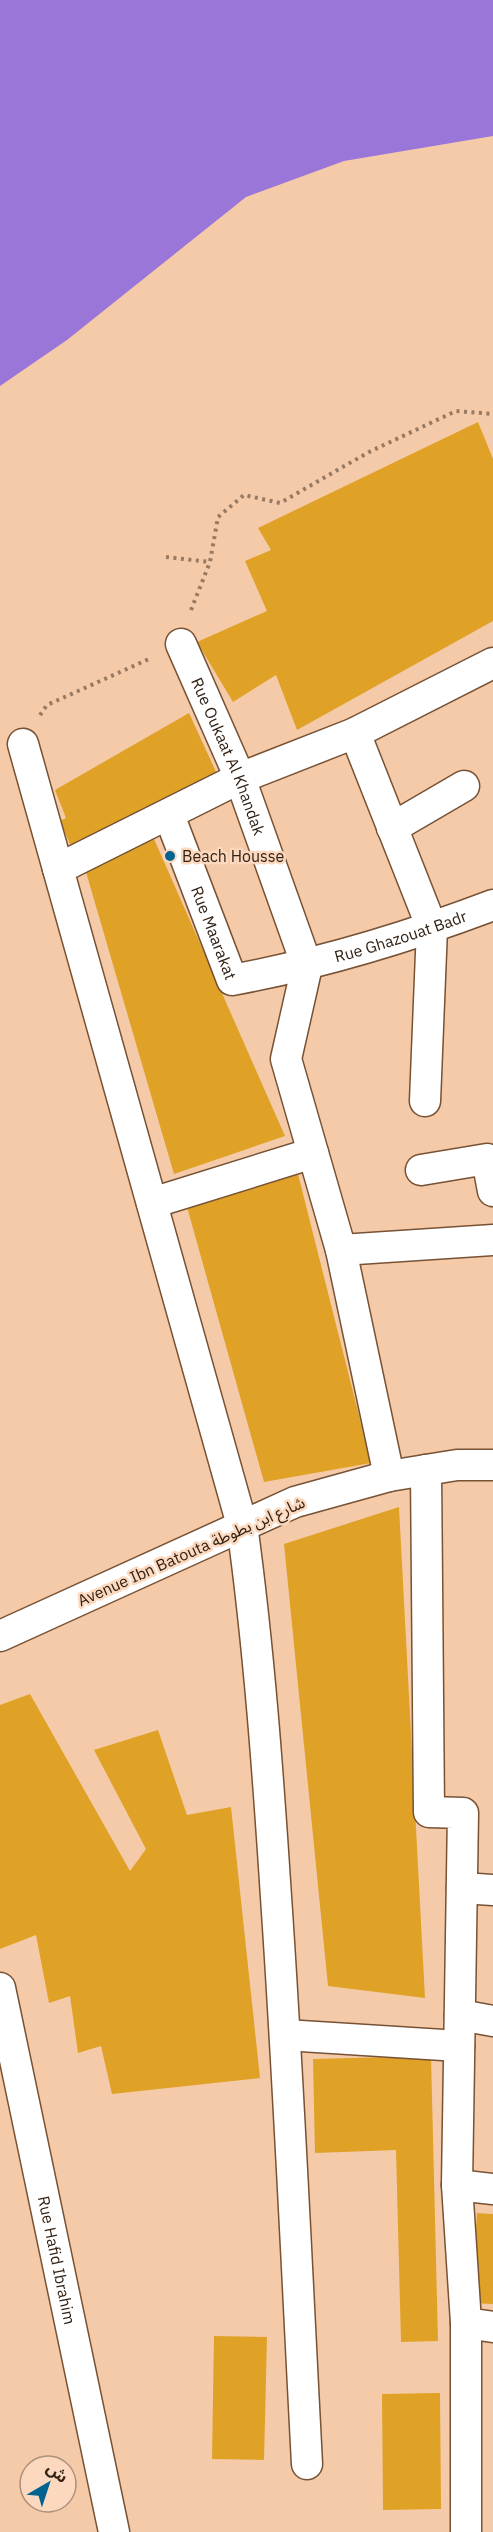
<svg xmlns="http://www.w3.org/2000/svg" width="493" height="2532" font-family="'IBM Plex Sans','Noto Sans Arabic',sans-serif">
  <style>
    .water { fill: #9a76d8 }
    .building { fill: #dfa226 }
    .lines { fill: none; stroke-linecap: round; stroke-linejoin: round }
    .street-casing { stroke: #775234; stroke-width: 33 }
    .path { stroke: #987a62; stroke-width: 4; stroke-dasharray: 3 4.5; stroke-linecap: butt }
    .street { stroke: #fff; stroke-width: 30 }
    .poi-dot { fill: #006392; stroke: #fcd9be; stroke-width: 2 }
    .labels { text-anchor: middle; stroke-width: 5; stroke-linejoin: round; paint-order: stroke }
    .street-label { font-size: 16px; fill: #322215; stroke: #fcd9be }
    .poi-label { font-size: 16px; fill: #322215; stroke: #fcd9be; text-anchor: start }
  </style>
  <rect width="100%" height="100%" fill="#f5caa9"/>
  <polygon class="water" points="0,0 493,0 493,136 344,161 246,197 67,340 0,386"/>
  <g class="building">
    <polygon points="478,422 493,459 493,621 297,730 276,675 233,702 197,642 267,611 245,561 271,550 258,528"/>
    <polygon points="189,713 217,774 72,849 60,821 66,818 55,790"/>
    <polygon points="154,839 285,1136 174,1174 86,872"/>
    <polygon points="297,1170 371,1463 264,1482 187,1207"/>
    <polygon points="399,1507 425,1998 328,1986 284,1544"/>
    <polygon points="30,1694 130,1871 146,1849 94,1750 158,1730 187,1815 231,1807 260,2078 112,2094 101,2046 78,2053 70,1996 49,2003 36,1935 0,1949 0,1705"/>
    <polygon points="431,2056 438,2341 401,2342 396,2150 315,2153 313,2059"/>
    <polygon points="477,2213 493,2214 493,2304 471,2303"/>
    <polygon points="214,2336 267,2337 264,2460 212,2459"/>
    <polygon points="440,2393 441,2509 383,2510 382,2394"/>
  </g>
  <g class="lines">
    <g class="street-casing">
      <g id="street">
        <path id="s1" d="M 181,644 L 240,778 L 307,966 L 286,1059 L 341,1250 L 389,1476"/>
        <polyline points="355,733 432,928 425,1101"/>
        <path d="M 23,744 L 242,1525 C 259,1649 268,1773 276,1897 C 289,2086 297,2275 307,2464"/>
        <path id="s2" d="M 169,815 L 232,980 C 324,963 406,938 493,905"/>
        <polyline points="392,828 464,786"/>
        <polyline points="58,869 240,778 355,733 493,663"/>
        <polyline points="421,1170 487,1159 493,1191"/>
        <polyline points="152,1203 313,1153"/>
        <polyline points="341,1250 493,1240"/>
        <polyline points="426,1470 429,1812 463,1813 457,2185 466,2323 466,2532"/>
        <polyline points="0,1636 295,1502 389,1476 457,1465 493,1465"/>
        <polyline points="462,1888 493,1890"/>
        <path id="s3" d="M 0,1988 L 114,2532"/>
        <polyline points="460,2015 493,2021"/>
        <polyline points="285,2035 459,2046"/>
        <polyline points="457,2185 493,2189"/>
        <polyline points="466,2323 493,2327"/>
      </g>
    </g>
    <g class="path">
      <polyline points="166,557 210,562"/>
      <polyline points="191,610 210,562 218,517 244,495 280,503 369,452 456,411 493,414"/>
      <polyline points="40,715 47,705 149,659"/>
    </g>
    <use href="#street" class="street"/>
  </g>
  <circle class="poi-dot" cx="170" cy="856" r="6"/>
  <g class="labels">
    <g class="street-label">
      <text dy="6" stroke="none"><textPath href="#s1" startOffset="122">Rue Oukaat Al Khandak</textPath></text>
      <text dy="6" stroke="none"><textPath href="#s2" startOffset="126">Rue Maarakat</textPath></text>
      <text dy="6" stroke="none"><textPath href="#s2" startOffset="351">Rue Ghazouat Badr</textPath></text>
      <text transform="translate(191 1551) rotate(-24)" y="6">Avenue Ibn Batouta شارع ابن بطوطة</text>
      <text dy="6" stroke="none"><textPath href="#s3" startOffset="278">Rue Hafid Ibrahim</textPath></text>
    </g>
    <g class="poi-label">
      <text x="182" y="862">Beach Housse</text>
    </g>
  </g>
  <g transform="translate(48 2484) rotate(39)"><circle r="28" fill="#fcd9be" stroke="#ab907a" stroke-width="1.5"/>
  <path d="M0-4.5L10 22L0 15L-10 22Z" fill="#006392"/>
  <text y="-9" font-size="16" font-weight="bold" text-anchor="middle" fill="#322215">ش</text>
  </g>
</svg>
